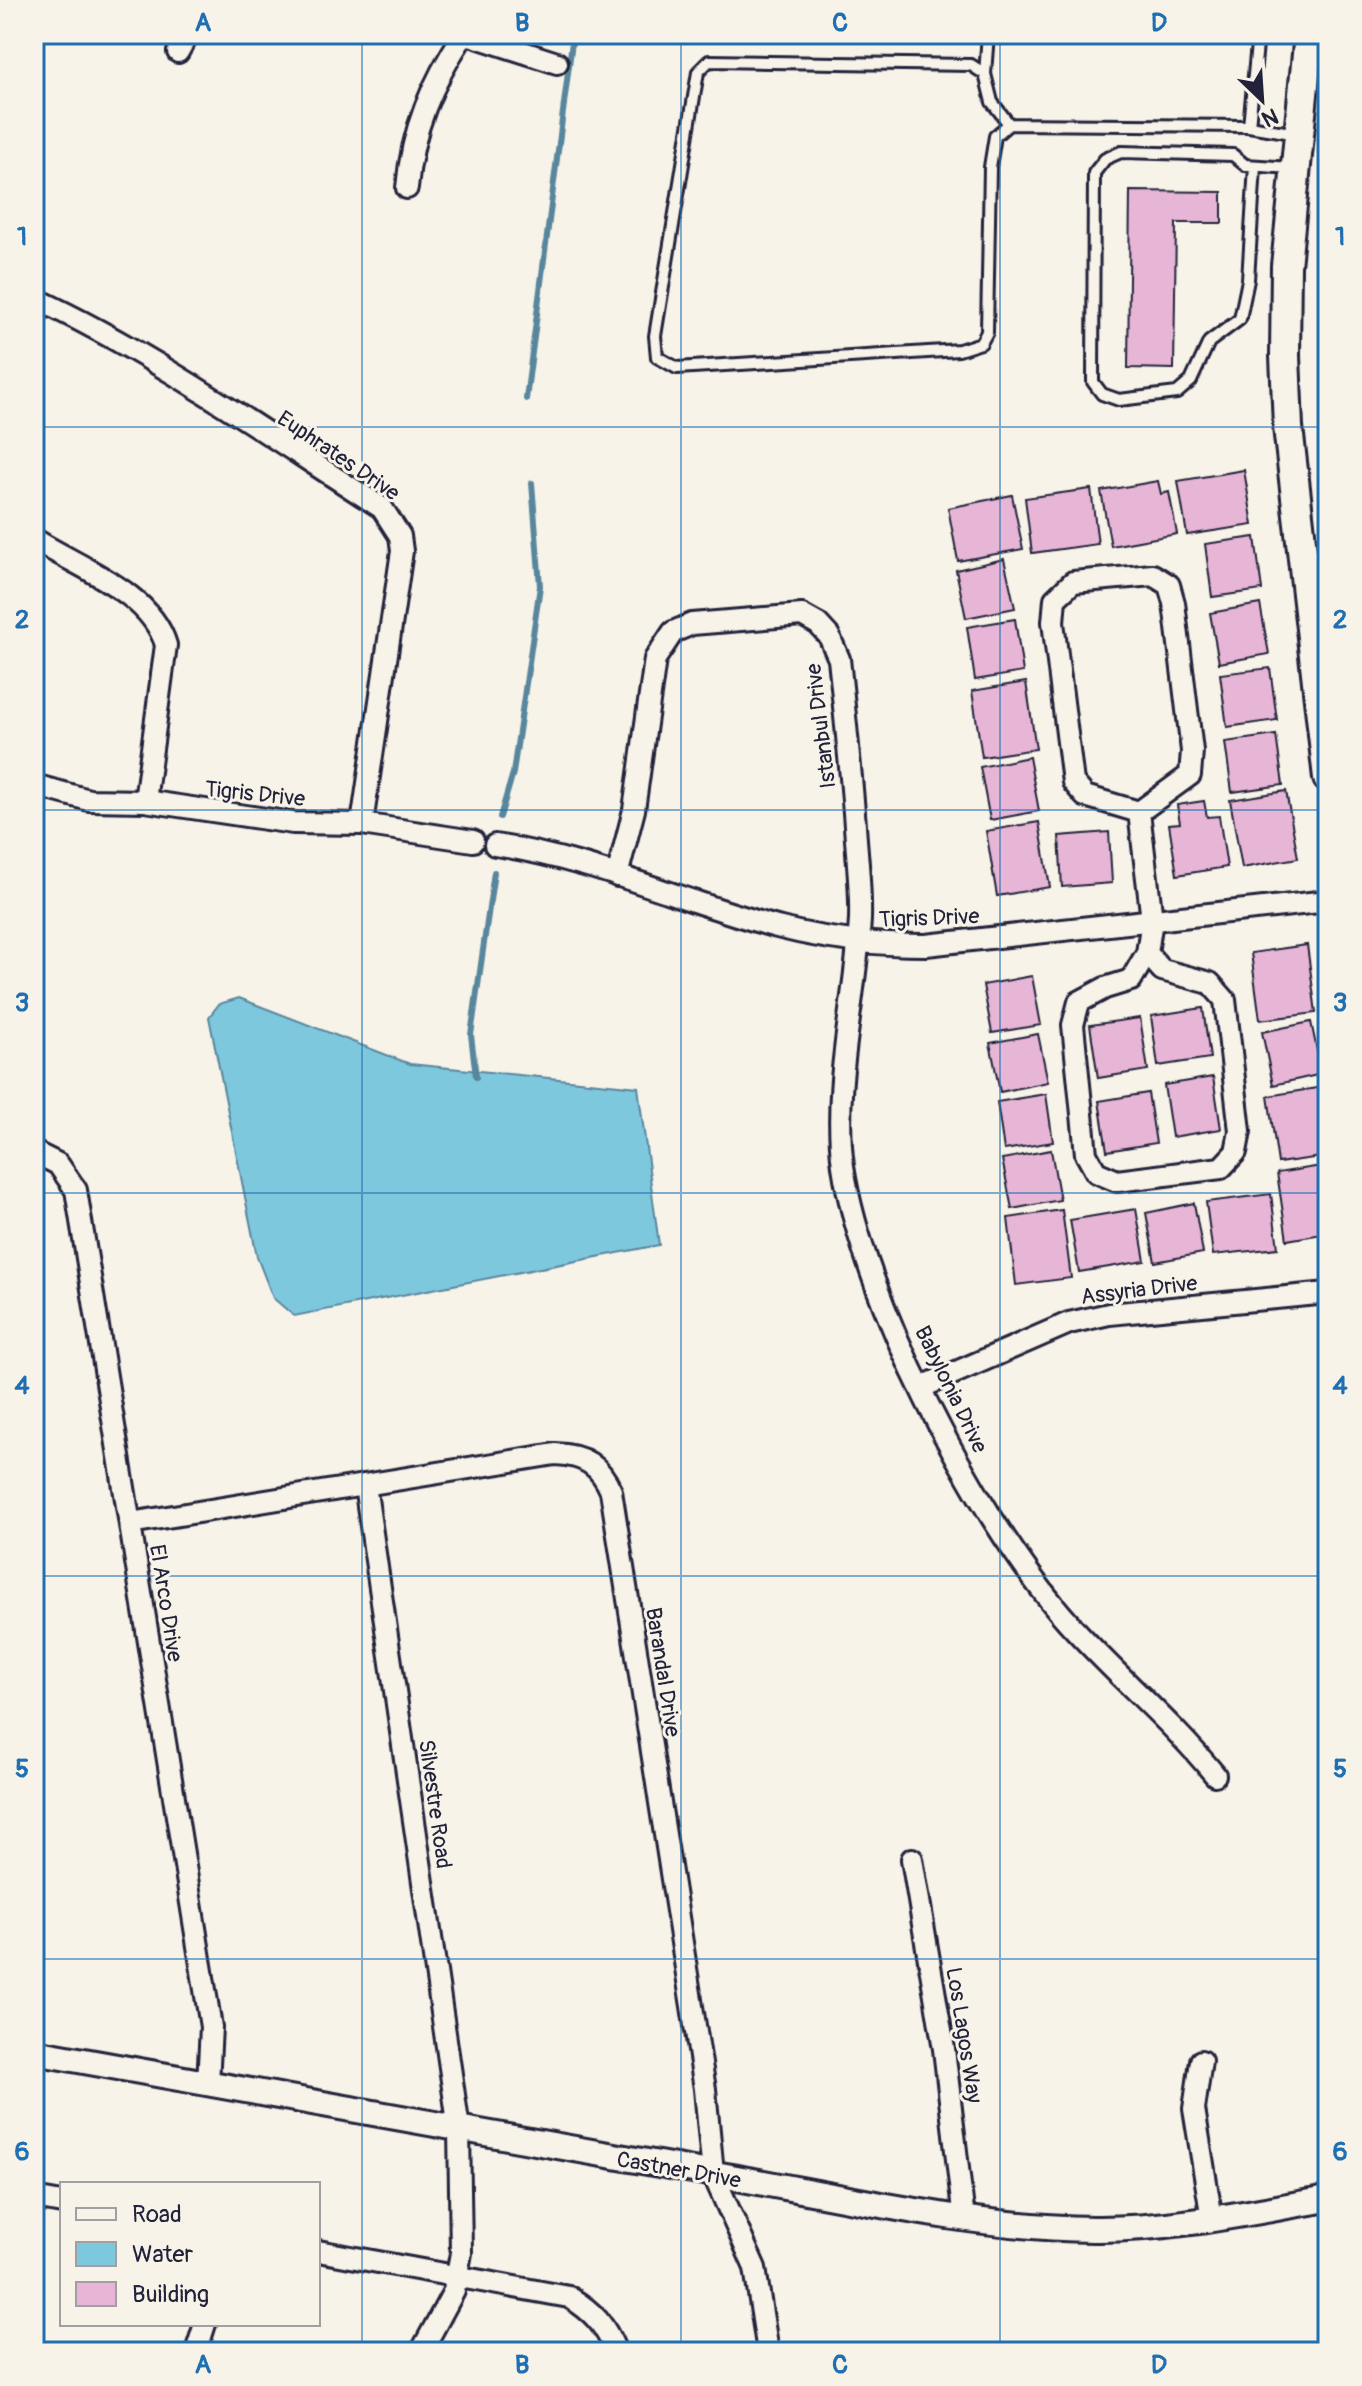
<svg xmlns="http://www.w3.org/2000/svg" width="1362" height="2386" font-family="Pangolin,sans-serif">
  <style>
    .water { fill: #7ec8de; stroke: #59869d; stroke-width: 2 }
    .lines { fill: none; stroke-linecap: round; stroke-linejoin: round }
    .stream { stroke: #59869d; stroke-width: 6 }
    .building { fill: #e7b6d6; stroke: #22223b; stroke-width: 2 }
    .service-casing { stroke: #22223b; stroke-width: 16 }
    .minor-casing { stroke: #22223b; stroke-width: 26 }
    .tertiary-casing { stroke: #22223b; stroke-width: 30 }
    .secondary-casing { stroke: #22223b; stroke-width: 34 }
    .service { stroke: #f7f3e8; stroke-width: 10 }
    .minor { stroke: #f7f3e8; stroke-width: 20 }
    .tertiary { stroke: #f7f3e8; stroke-width: 24 }
    .secondary { stroke: #f7f3e8; stroke-width: 28 }
    .grid { fill: none; stroke: #1f6fb2; stroke-width: 2; stroke-opacity: 0.55 }
    .labels { text-anchor: middle; stroke-width: 6; stroke-linejoin: round; paint-order: stroke }
    .street-label { font-size: 22px; fill: #22223b; stroke: #f7f3e8 }
    .neatline { fill: none; stroke: #1f6fb2; stroke-width: 3 }
    .grid-label { font-size: 26px; text-anchor: middle; font-weight: bold; fill: #1f6fb2 }
  </style>
  <rect width="100%" height="100%" fill="#f7f3e8"/>
  <filter id="ink" filterUnits="userSpaceOnUse"><feTurbulence type="fractalNoise" baseFrequency=".0125" numOctaves="2"/><feDisplacementMap in="SourceGraphic" scale="16" xChannelSelector="R" yChannelSelector="G"/><feConvolveMatrix kernelMatrix="1 2 1 2 8 2 1 2 1" color-interpolation-filters="sRGB"/></filter>
  <g filter="url(#ink)">
    <polygon class="water" points="239,998 410,1064 638,1087 659,1245 294,1316 273,1298 257,1257 209,1017 219,1004"/>
    <g class="lines">
      <g class="stream">
        <polyline points="526,399 573,34"/>
        <polyline points="500,817 513,773 540,586 532,483"/>
        <polyline points="476,1077 471,1035 494,872"/>
      </g>
    </g>
    <g class="building">
      <polygon points="1130,191 1222,192 1222,223 1176,223 1174,369 1128,368"/>
      <polygon points="1244,470 1253,525 1187,535 1178,481"/>
      <polygon points="1158,481 1161,494 1169,492 1177,534 1111,546 1101,491"/>
      <polygon points="1091,489 1098,544 1032,553 1025,498"/>
      <polygon points="1012,495 1023,549 958,561 948,508"/>
      <polygon points="1255,537 1262,590 1212,597 1205,544"/>
      <polygon points="1004,559 1015,608 966,618 956,570"/>
      <polygon points="1260,604 1269,654 1219,663 1210,613"/>
      <polygon points="1015,619 1023,672 975,680 967,627"/>
      <polygon points="1270,668 1277,720 1227,727 1220,674"/>
      <polygon points="1026,682 1036,749 982,757 972,691"/>
      <polygon points="1276,735 1283,785 1232,792 1225,742"/>
      <polygon points="1029,757 1039,811 990,820 980,767"/>
      <polygon points="1286,791 1298,858 1242,868 1230,800"/>
      <polygon points="1204,801 1207,817 1219,816 1227,867 1177,875 1169,824 1180,823 1177,805"/>
      <polygon points="1039,822 1050,887 997,896 986,831"/>
      <polygon points="1109,832 1112,883 1062,887 1059,836"/>
      <polygon points="1307,945 1316,1013 1260,1020 1251,953"/>
      <polygon points="1032,976 1041,1025 992,1033 983,985"/>
      <polygon points="1203,1008 1210,1058 1158,1066 1151,1016"/>
      <polygon points="1140,1018 1148,1070 1098,1078 1090,1025"/>
      <polygon points="1311,1022 1322,1074 1273,1085 1262,1032"/>
      <polygon points="1038,1034 1048,1082 1000,1092 990,1043"/>
      <polygon points="1213,1077 1221,1129 1172,1137 1164,1085"/>
      <polygon points="1323,1087 1328,1156 1278,1163 1268,1096"/>
      <polygon points="1148,1093 1156,1143 1107,1151 1099,1101"/>
      <polygon points="1046,1094 1053,1142 1004,1150 997,1102"/>
      <polygon points="1051,1150 1060,1200 1012,1209 1002,1159"/>
      <polygon points="1328,1165 1328,1233 1287,1240 1277,1173"/>
      <polygon points="1271,1194 1278,1248 1213,1255 1206,1202"/>
      <polygon points="1194,1203 1203,1253 1155,1262 1146,1213"/>
      <polygon points="1136,1209 1145,1261 1079,1272 1070,1220"/>
      <polygon points="1062,1210 1071,1278 1016,1285 1008,1218"/>
    </g>
    <g class="lines">
      <g class="service-casing">
        <g id="service">
          <polyline points="985,74 988,34"/>
          <polyline points="1009,124 992,102 985,74 971,65 709,61 698,72 655,336 657,357 677,368 959,350 981,343 987,332 990,167 995,136 1009,124 1249,126 1297,134"/>
          <polyline points="1249,126 1258,34"/>
          <polyline points="1255,166 1248,280 1240,319 1209,342 1191,381 1177,393 1119,400 1102,394 1093,382 1094,173 1105,159 1121,152 1233,155 1245,165 1292,168"/>
        </g>
      </g>
      <g class="minor-casing">
        <g id="minor">
          <polyline points="467,34 557,63"/>
          <polyline points="178,52 188,34"/>
          <path d="M 407,188 C 412,129 432,83 464,34"/>
          <path d="M 34,298 C 153,353 271,437 382,508 L 400,536 L 402,551 L 362,824"/>
          <path d="M 34,539 C 77,567 150,591 166,645 L 145,801"/>
          <polyline points="34,785 89,800 145,801 293,823 362,824 473,841"/>
          <polyline points="1139,812 1085,796 1073,782 1053,622 1055,599 1073,582 1153,575 1169,585 1174,603 1192,751 1190,775 1139,812 1152,920 1147,953 1131,980 1105,988 1079,1002 1073,1025 1086,1154 1096,1172 1117,1181 1221,1168 1236,1152 1240,1131 1225,1000 1210,983 1162,970 1147,953"/>
          <path d="M 495,845 C 593,859 685,903 781,928 C 828,940 878,945 926,945 L 1328,901"/>
          <path d="M 617,876 L 634,810 L 655,659 L 673,632 L 692,624 L 802,615 L 818,624 L 829,636 L 839,659 C 845,715 851,770 855,826 C 857,857 861,887 860,919 C 856,1000 832,1085 843,1166 C 863,1300 973,1510 1061,1614 C 1109,1670 1168,1717 1215,1775"/>
          <polyline points="34,1152 58,1164 76,1190 211,2027 208,2083"/>
          <polyline points="922,1387 1069,1323 1109,1314 1328,1293"/>
          <polyline points="365,1485 459,2129 461,2253 454,2291 421,2352"/>
          <path d="M 130,1523 L 555,1454 C 584,1455 600,1465 611,1491 L 705,2089 L 713,2174 L 755,2268 L 768,2352"/>
          <polyline points="912,1859 944,2049 964,2219"/>
          <polyline points="1201,2061 1194,2109 1212,2219"/>
          <polyline points="34,2198 62,2203"/>
          <path d="M 318,2251 L 569,2297 C 594,2312 605,2325 616,2352"/>
          <polyline points="196,2352 205,2324"/>
        </g>
      </g>
      <g class="tertiary-casing">
        <path id="tertiary" d="M 34,2052 C 261,2092 488,2135 715,2174 C 840,2196 966,2227 1093,2229 C 1172,2230 1250,2212 1328,2199"/>
      </g>
      <g class="secondary-casing">
        <polyline id="secondary" points="1309,34 1286,266 1285,356 1288,427 1328,778"/>
      </g>
      <use href="#service" class="service"/>
      <use href="#minor" class="minor"/>
      <use href="#tertiary" class="tertiary"/>
      <use href="#secondary" class="secondary"/>
    </g>
  </g>
  <path class="grid" d="M 362,34 L 362,2352M 681,34 L 681,2352M 1000,34 L 1000,2352M 34,427 L 1328,427M 34,810 L 1328,810M 34,1193 L 1328,1193M 34,1576 L 1328,1576M 34,1959 L 1328,1959"/>
  <g class="labels">
    <g class="street-label">
      <text transform="translate(339 455) rotate(34)" y="8">Euphrates Drive</text>
      <text transform="translate(820 726) rotate(-97)" y="8">Istanbul Drive</text>
      <text transform="translate(255 793) rotate(6)" y="8">Tigris Drive</text>
      <text transform="translate(929 917) rotate(-2)" y="8">Tigris Drive</text>
      <text transform="translate(1139 1289) rotate(-7)" y="8">Assyria Drive</text>
      <text transform="translate(952 1389) rotate(64)" y="8">Babylonia Drive</text>
      <text transform="translate(167 1603) rotate(81)" y="8">El Arco Drive</text>
      <text transform="translate(664 1672) rotate(81)" y="8">Barandal Drive</text>
      <text transform="translate(436 1804) rotate(82)" y="8">Silvestre Road</text>
      <text transform="translate(965 2035) rotate(81)" y="8">Los Lagos Way</text>
      <text transform="translate(679 2169) rotate(10)" y="8">Castner Drive</text>
    </g>
  </g>
  <rect width="1362" height="2386" fill="none" stroke="#f7f3e8" stroke-width="88"/>
  <rect x="60" y="2182" width="260" height="144" fill="#f7f3e8" stroke="#a29fa3" stroke-width="2"/>
  <rect x="76" y="2208" width="40" height="12" fill="#f7f3e8" stroke="#a29fa3" stroke-width="2"/>
  <text x="132" y="2222" font-size="24" fill="#22223b">Road</text>
  <rect x="76" y="2242" width="40" height="24" fill="#7ec8de" stroke="#a29fa3" stroke-width="2"/>
  <text x="132" y="2262" font-size="24" fill="#22223b">Water</text>
  <rect x="76" y="2282" width="40" height="24" fill="#e7b6d6" stroke="#a29fa3" stroke-width="2"/>
  <text x="132" y="2302" font-size="24" fill="#22223b">Building</text>
  <g transform="translate(1262 100) rotate(155)" stroke="#f7f3e8" stroke-width="6" paint-order="stroke">
  <path d="M0-6L14 30L0 20L-14 30Z" fill="#22223b"/>
  <text y="-12" font-size="22" font-weight="bold" text-anchor="middle" fill="#22223b">N</text>
  </g>
  <rect x="44" y="44" width="1274" height="2298" class="neatline"/>
  <g class="grid-label">
    <text x="203" y="31">A</text>
    <text x="522" y="31">B</text>
    <text x="840" y="31">C</text>
    <text x="1159" y="31">D</text>
    <text x="22" y="245">1</text>
    <text x="1340" y="245">1</text>
    <text x="22" y="628">2</text>
    <text x="1340" y="628">2</text>
    <text x="22" y="1011">3</text>
    <text x="1340" y="1011">3</text>
    <text x="22" y="1394">4</text>
    <text x="1340" y="1394">4</text>
    <text x="22" y="1777">5</text>
    <text x="1340" y="1777">5</text>
    <text x="22" y="2160">6</text>
    <text x="1340" y="2160">6</text>
    <text x="203" y="2373">A</text>
    <text x="522" y="2373">B</text>
    <text x="840" y="2373">C</text>
    <text x="1159" y="2373">D</text>
  </g>
</svg>
